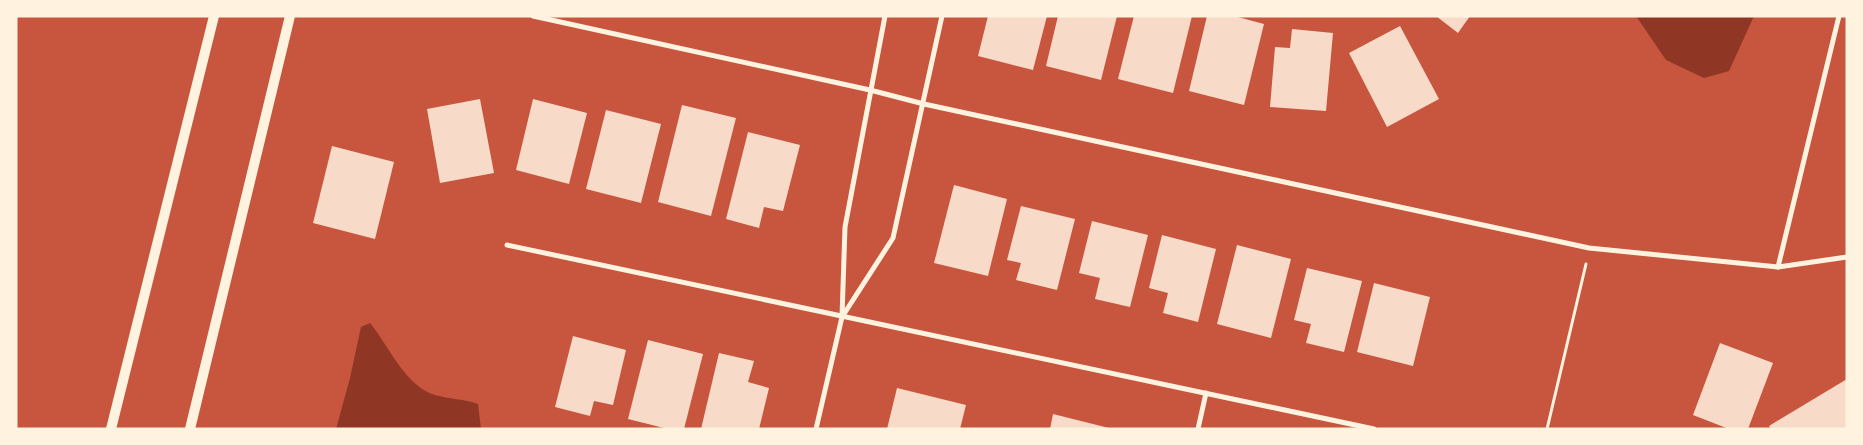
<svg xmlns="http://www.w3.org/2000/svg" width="1863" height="445" font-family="Cabin,sans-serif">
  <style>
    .water { fill: #8f3625 }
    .building { fill: #f7dbc8 }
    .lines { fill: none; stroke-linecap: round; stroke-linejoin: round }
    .path { stroke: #fff3e0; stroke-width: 3 }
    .minor { stroke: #fff3e0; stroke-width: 5 }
    .secondary { stroke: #fff3e0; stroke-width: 10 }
  </style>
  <rect width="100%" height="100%" fill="#c8553d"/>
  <g class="water">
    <polygon points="1636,16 1754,16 1729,71 1704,78 1666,60"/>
    <path d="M 370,323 C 389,346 405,386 435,395 C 449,399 464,399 478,404 L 481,429 L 336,429 L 350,378 L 361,327 Z"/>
  </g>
  <g class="building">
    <polygon points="988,16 1047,16 1033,70 978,56"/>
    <polygon points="1058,16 1117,16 1101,80 1046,66"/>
    <polygon points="1134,16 1192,16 1173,93 1118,79"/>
    <polygon points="1207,16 1234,16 1264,24 1244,105 1189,91"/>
    <polygon points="1436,16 1470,16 1458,33"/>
    <polygon points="1400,26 1439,99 1387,127 1349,53"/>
    <polygon points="1292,29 1333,33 1326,111 1270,107 1275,47 1290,48"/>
    <polygon points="480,99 494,173 440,183 427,109"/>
    <polygon points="533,99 587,113 569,184 516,170"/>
    <polygon points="682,105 736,118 711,216 658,202"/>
    <polygon points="606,110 661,124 641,203 586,189"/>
    <polygon points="748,132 800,145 783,211 764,207 759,228 726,219"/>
    <polygon points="332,146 394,162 375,239 313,223"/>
    <polygon points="954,185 1007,199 988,276 934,263"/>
    <polygon points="1021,206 1075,219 1057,290 1016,280 1021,263 1007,260"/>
    <polygon points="1092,221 1148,235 1130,307 1095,299 1100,278 1079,273"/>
    <polygon points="1162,235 1216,249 1198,322 1163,313 1168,293 1149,288"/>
    <polygon points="1237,245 1291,259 1271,338 1217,324"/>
    <polygon points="1307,268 1362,281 1344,352 1306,343 1311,324 1294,320"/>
    <polygon points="1374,283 1430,297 1413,366 1357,352"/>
    <polygon points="573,336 626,350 613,405 594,401 590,416 555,407"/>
    <polygon points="648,340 703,354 684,429 668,429 628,419"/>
    <polygon points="1720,343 1773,363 1748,429 1729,429 1693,415"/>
    <polygon points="719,353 754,361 748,382 769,388 759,429 701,429"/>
    <polygon points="1847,379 1847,429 1771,429 1769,426"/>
    <polygon points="897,388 966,405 960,429 887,429"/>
    <polygon points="1053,414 1109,428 1109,429 1050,429"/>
  </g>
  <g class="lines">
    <polyline class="path" points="1547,429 1586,264"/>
    <g class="minor">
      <polyline points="533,16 870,90 924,104 1589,248 1778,267 1847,257"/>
      <polyline points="507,245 1374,429"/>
      <polyline points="1778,267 1839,16"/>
      <polyline points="842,317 893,238 942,16"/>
      <polyline points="816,429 842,317 845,227 885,16"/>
      <polyline points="1198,429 1206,393"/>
    </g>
    <g class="secondary">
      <polyline points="111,429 214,16"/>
      <polyline points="190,429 290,16"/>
    </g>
  </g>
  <rect width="1863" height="445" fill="none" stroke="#fff3e0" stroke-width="35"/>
</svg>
